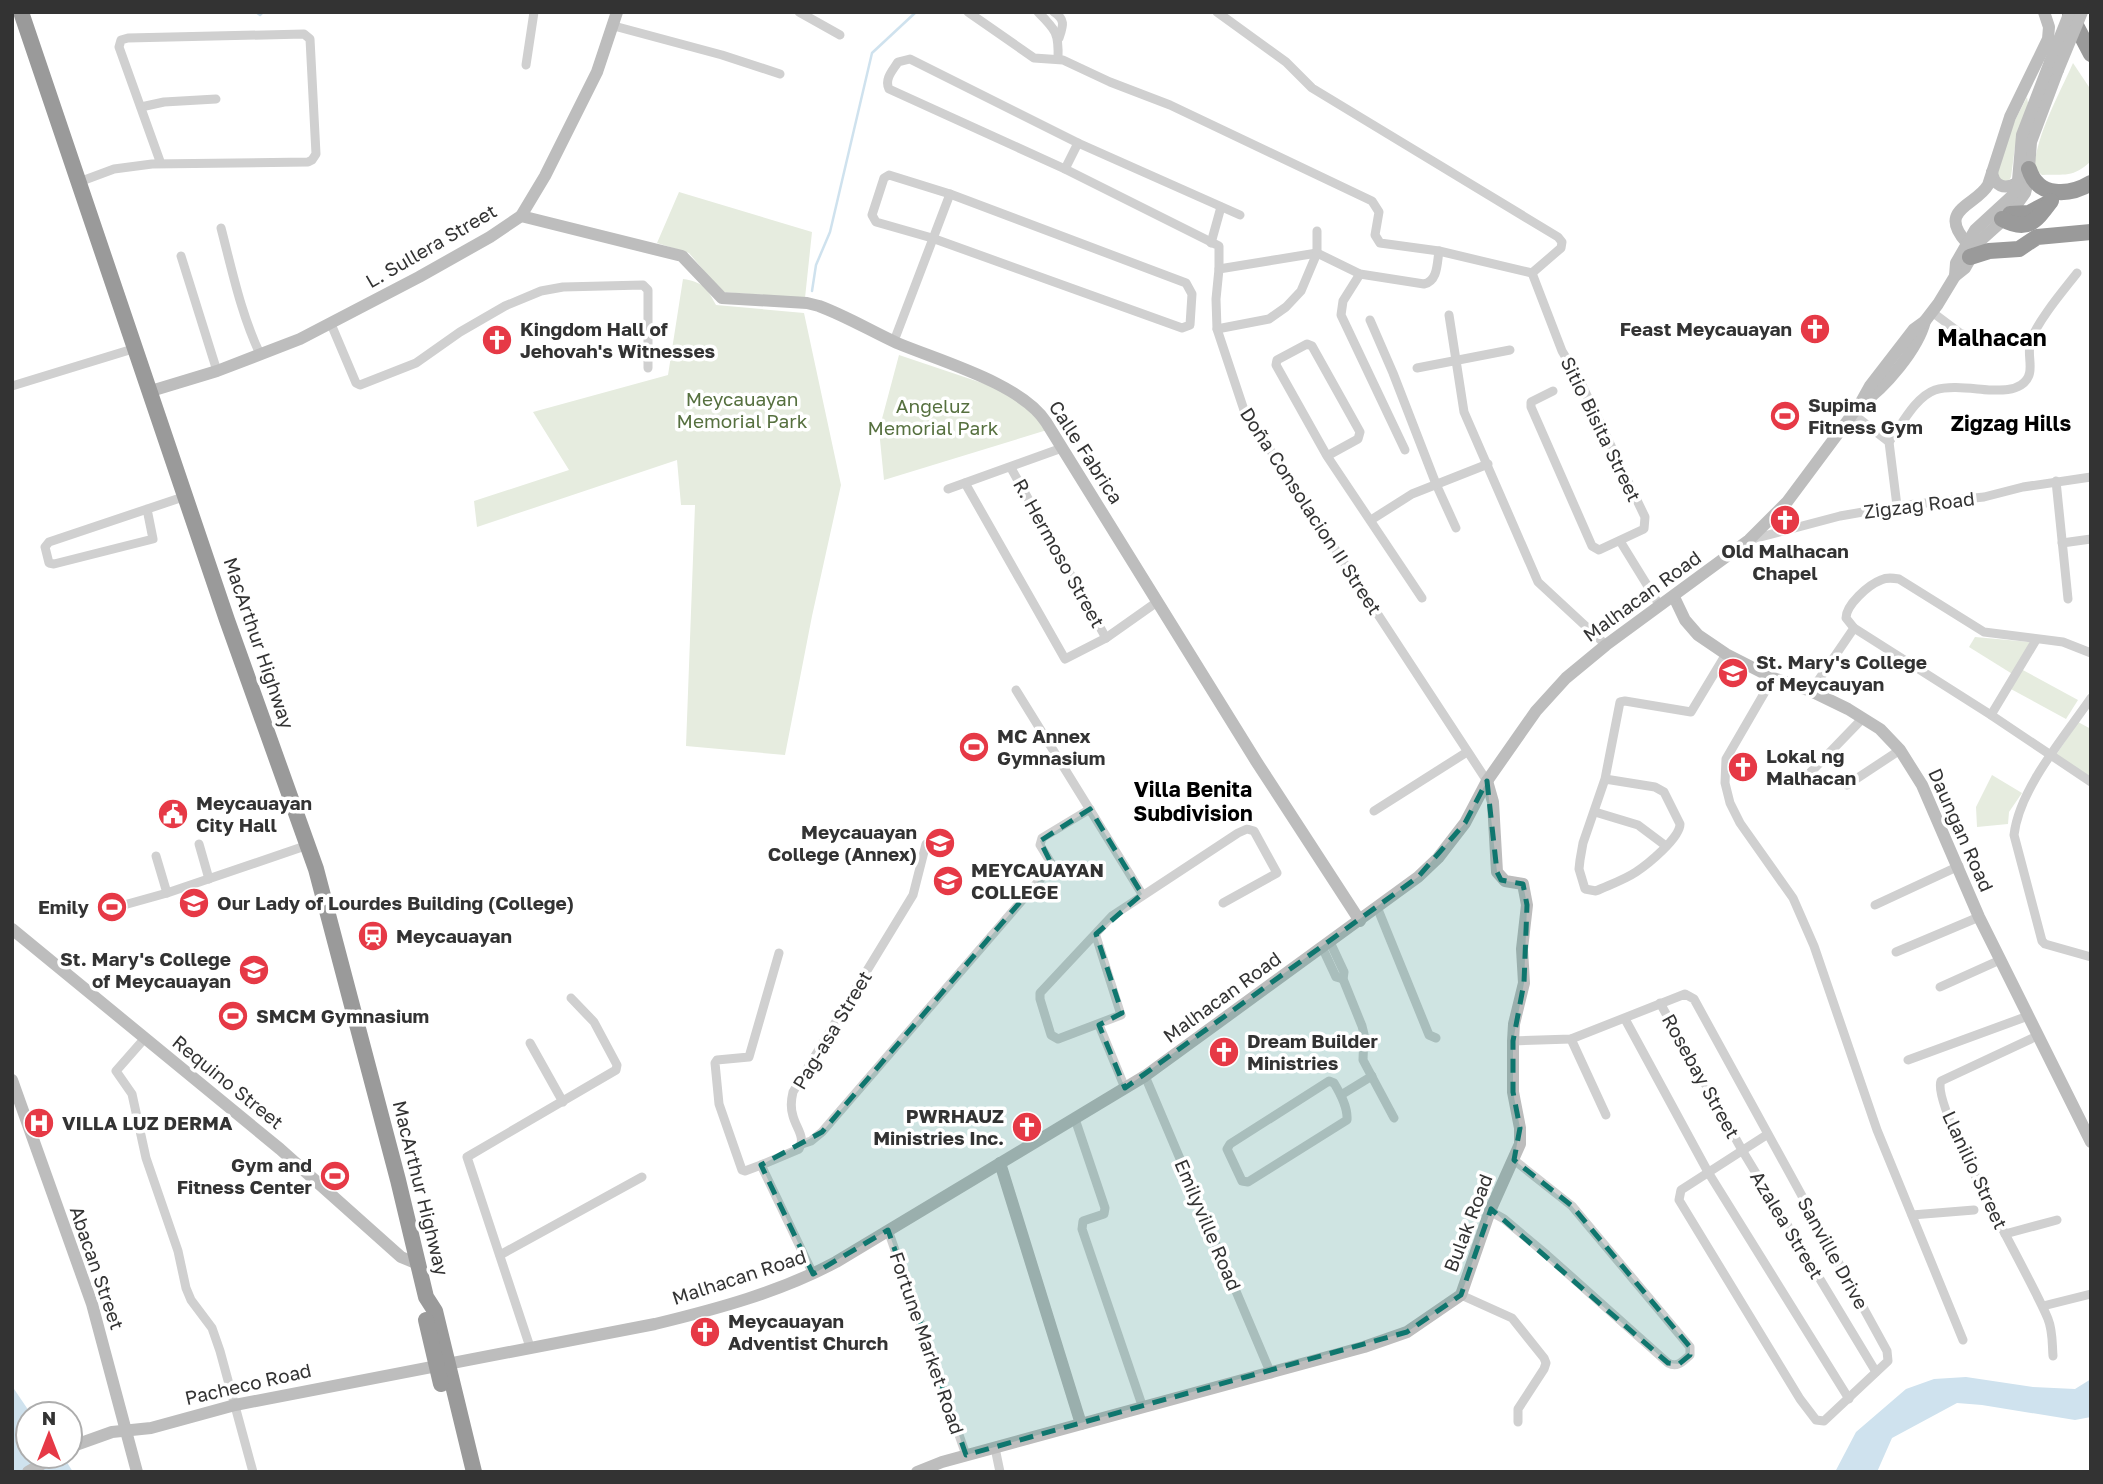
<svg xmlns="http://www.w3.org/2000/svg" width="2103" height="1484" font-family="'Golos Text',sans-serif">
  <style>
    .green { fill: #e6ecdf }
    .water { fill: #cfe2ee }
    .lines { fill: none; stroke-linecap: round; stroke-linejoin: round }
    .stream { stroke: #cfe2ee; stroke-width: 2.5 }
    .street { stroke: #d0d0d0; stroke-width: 9 }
    .secondary { stroke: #bdbdbd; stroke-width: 12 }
    .highway { stroke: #9a9a9a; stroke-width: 16 }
    .secondary-bridge { stroke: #bdbdbd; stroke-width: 12 }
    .marked { fill: #0f766e; fill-opacity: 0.2; stroke: #0f766e; stroke-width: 5; stroke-dasharray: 14 9; stroke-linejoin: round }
    .labels { text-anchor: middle; stroke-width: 7; stroke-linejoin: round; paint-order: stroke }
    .street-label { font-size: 19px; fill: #333; stroke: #fff }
    .poi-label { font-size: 19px; font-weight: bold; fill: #333; stroke: #fff; text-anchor: start }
    .park-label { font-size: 19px; fill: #56703f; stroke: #fff }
    .neighbourhood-label { font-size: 21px; font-weight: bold; fill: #000; stroke: #fff }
    .quarter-label { font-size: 23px; font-weight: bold; fill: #000; stroke: #fff }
  </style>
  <rect width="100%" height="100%" fill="#fff"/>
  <g class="green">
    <path d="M 2073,63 L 2091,90 L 2091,161 C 2073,178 2065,174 2042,175 L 2034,168 C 2038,131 2058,97 2073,63 Z"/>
    <polygon points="2027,97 2028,103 2015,147 2011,177 2008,182 2002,182 1997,172 2011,128"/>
    <polygon points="679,192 812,232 805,298 722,292 689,253 657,243"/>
    <path d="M 683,279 C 703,282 707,288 716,305 L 804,313 L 841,485 L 812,616 L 785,755 L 686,746 L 695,505 L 681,505 L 677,460 L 477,527 L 474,501 L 569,470 L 533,412 L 668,375 Z"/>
    <polygon points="899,355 1000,389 1030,409 1047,430 884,480 879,430"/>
    <polygon points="1975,637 2030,642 2014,675 1969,647"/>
    <polygon points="2021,669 2078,700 2066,719 2009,688"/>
    <polygon points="2078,722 2091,729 2091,777 2056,755"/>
    <polygon points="1992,775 2022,793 2009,812 2008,824 1977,827 1976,807"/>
  </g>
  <g class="water">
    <polygon points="1966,1377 2033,1387 2075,1389 2091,1379 2091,1417 2075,1420 1982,1405 1957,1403 1892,1438 1877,1472 1835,1472 1856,1432 1906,1389 1934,1379"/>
    <polygon points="12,1386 31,1414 28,1414 28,1456 63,1456 73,1472 12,1472"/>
  </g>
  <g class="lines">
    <g class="stream">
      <polyline points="256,12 260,15 263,12"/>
      <polyline points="812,291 816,265 830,232 872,53 916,12"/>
    </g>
    <g class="street">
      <polyline points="799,12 840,35"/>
      <polyline points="968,12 1034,58 1063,60 1110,82 1170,105 1372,201 1379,212 1375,235 1380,243 1439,251 1532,273 1561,248 1562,242 1558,237 1312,88 1286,62 1217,12"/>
      <path d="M 1038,12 C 1056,30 1059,33 1058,59"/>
      <path d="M 1054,12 C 1066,20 1063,26 1059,38"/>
      <polyline points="614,26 722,55 780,74"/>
      <polyline points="526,65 534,12"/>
      <polyline points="141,107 164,102 216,99"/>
      <polyline points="1065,169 1078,143"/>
      <polygon points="889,175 950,194 1186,283 1192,294 1190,325 1182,328 932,238 876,222 872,215 884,178"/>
      <polyline points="79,182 114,169 152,164 308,162 312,160 316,154 310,39 304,34 128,38 121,40 119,47 161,164"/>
      <path d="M 221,228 C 232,270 241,314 260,354"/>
      <polyline points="1211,243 1221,207"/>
      <path d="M 1439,251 C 1437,263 1438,281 1424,284 L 1360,274 L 1317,253 L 1219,269 L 1216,299 L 1217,329 L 1244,410 L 1487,781"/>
      <polyline points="181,256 217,371"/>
      <path d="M 1219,269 L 1219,246 L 1065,169 L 889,89 C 884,79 893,70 898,62 L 910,59 L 1078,143 L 1240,215"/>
      <polyline points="1532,273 1562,351 1580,381 1645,517 1644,529 1599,550 1592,546 1531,407 1531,402 1553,391"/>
      <polyline points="1360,274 1343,301 1341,315 1405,450"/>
      <polyline points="1932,312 1960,333 1970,337 2022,338 2030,341"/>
      <polyline points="1449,315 1464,412 1538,582 1606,645"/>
      <polyline points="1370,320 1393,373 1436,484 1456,528"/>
      <polyline points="331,324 356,383 360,385 416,363 460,332 505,306 541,291 563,287 643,285 648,290 648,368"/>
      <polyline points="1217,329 1269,319 1286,307 1301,291 1317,253 1317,231"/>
      <polyline points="894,341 950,194"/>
      <polyline points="1417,368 1510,350"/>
      <polyline points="12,386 136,348"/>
      <polyline points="1853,414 1889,442 1897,506"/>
      <path d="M 1889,442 C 1901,426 1915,397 1935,390 C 1951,385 1973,389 1989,390 C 2000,390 2012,391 2021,385 C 2038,374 2025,355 2031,340 C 2039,319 2063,291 2077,273"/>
      <polyline points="1327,456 1358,439 1360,432 1312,346 1307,344 1277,360 1276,365 1327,456 1422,598"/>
      <polyline points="1011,468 1106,638"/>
      <polyline points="2056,481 2068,599"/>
      <polyline points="965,483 1065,659 1106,638 1157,602"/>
      <polyline points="948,489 1062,448"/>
      <polyline points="147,509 153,539 54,564 49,563 45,547 49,542 186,496"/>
      <polyline points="1371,520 1412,494 1488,464"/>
      <polyline points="1749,540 1840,516 1897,506 1984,497 2023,487 2091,477"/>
      <polyline points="1620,541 1660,606"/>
      <polyline points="2062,543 2091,539"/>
      <polyline points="1854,628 1991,715 2091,782"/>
      <polyline points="1773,678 1726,759 1725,783 1730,803 1740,823 1793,898 1814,946 1877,1130 1963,1340"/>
      <polyline points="1016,690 1142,894"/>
      <path d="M 1811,691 L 1854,628 L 1846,618 C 1846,605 1868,585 1881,580 C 1887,577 1893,578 1899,579 L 1984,632 L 2063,642 L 2091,653"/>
      <path d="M 2091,698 C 2065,736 2019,789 2014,835 L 2042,941 L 2045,944 L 2091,957"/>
      <polyline points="1991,715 2036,640"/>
      <polyline points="1806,777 1863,718"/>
      <path d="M 1605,779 L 1655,787 L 1664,792 L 1680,824 C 1680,838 1648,864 1636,872 C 1624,880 1609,885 1596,891 L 1585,889 L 1579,869 L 1580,860 L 1583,843 L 1605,779 L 1620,702 L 1625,701 L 1691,712 L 1726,654"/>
      <polyline points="1847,785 1900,750"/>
      <polyline points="1374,811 1467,752"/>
      <polyline points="1595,812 1638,825 1666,846"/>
      <polyline points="199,844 209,879"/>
      <polyline points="156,856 167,893"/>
      <polyline points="124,905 167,893 308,845"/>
      <polyline points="1875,905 1959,866"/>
      <polyline points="1377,907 1429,1035 1436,1038"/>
      <polyline points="1096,936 1121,1015 1058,1039 1051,1035 1040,999 1040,993 1112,916 1238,833 1247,829 1254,831 1277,873 1223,903"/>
      <polyline points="1330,942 1344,972 1343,979 1362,1026 1364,1034 1363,1060 1394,1118"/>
      <polyline points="1322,947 1336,977 1343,979"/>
      <polyline points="1896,952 1979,917"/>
      <polyline points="1940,987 2000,960"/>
      <polyline points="1660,1003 1742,1150 1876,1372"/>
      <polyline points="1625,1019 1708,1172 1849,1399"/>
      <polyline points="1099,1025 1125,1088"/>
      <path d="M 2037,1036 L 1941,1081 C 1930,1106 2034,1282 2048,1319 C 2053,1331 2052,1344 2053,1356"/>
      <polyline points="145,1038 116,1071 132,1094 146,1158 178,1251 186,1288 191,1300 212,1328 220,1351 253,1472"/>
      <polyline points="1571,1039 1606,1115"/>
      <polyline points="1513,1041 1571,1039 1685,994 1694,999 1887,1351 1888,1361 1824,1421 1816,1420 1800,1399 1679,1200 1681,1190 1768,1134"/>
      <polyline points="530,1043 563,1102"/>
      <polyline points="1908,1060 2028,1016"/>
      <polyline points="1145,1076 1271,1374"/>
      <path d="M 1329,1081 L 1334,1083 C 1340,1093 1348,1107 1347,1120 L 1248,1182 L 1242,1181 L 1227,1149 L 1230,1144 Z"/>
      <polyline points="1341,1095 1372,1076"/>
      <polyline points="1075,1119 1105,1208 1104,1214 1083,1221 1082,1229 1143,1408"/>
      <polyline points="802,1144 811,1141 822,1132 1050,868 1051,863 1040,845 1042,838 1090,809"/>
      <polyline points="761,1165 745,1171 742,1170 719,1104 715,1063 717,1060 749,1057 779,953"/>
      <path d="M 1490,1211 L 1504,1219 L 1547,1255 L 1668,1363 C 1678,1368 1683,1361 1690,1355 L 1690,1347 L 1572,1206 L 1514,1160"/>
      <polyline points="1912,1215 1974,1210"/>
      <polyline points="888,1230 966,1455"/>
      <polyline points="2005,1234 2057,1220"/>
      <polyline points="500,1255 642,1177"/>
      <path d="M 813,1274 L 761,1165 L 799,1149 C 806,1137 796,1128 793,1116 C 790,1107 791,1100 793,1092 L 913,895 L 926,844"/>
      <polyline points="1461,1295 1512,1318 1544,1358 1546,1363 1544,1369 1518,1409 1518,1422"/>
      <polyline points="2043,1306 2091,1294"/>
      <polyline points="530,1347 467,1157 616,1070 617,1065 594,1022 571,998"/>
      <polyline points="995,1448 1000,1472"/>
    </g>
    <g class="secondary">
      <path d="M 1992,172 C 1994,186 2004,190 2017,183"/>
      <path d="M 521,216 L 682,256 L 722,298 L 807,303 L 819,306 C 846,316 871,331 897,343 C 940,361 1022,384 1046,422 L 1256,761 L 1360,921"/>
      <path d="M 1967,243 C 1936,209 1976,206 1988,185 L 2010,117 L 2048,39 L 2049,27 L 2044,12"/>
      <polyline points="1955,276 1965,268 1981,240 2010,214 2025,193 2028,181 2031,142 2058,70"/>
      <polyline points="151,391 217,371 300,339 419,277 490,237 521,216 545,176 597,72 617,12"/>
      <path d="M 1861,404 C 1885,388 1918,349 1925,321"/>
      <polyline points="1674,597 1685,620 1698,635 1726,654 1773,678 1811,691 1848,709 1880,729 1900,750 1922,785 1979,917 2091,1142"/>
      <polyline points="12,929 280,1149 401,1257 418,1264"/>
      <polyline points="12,1080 92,1304 137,1472"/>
      <polyline points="1000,1163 1081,1424"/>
      <path d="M 70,1447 L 112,1432 L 151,1428 L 235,1405 L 655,1324 C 717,1309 780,1292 836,1262 L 1145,1076 L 1418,877 L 1438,858 L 1465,823 L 1487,781 L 1536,711 L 1566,678 L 1606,645 L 1749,540 L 1787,502 L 1860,404 L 1870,386 L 1914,329 L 1925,321 L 1938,304 L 1955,276 L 1956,263 L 1975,230 L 2012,196 L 2018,180 L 2022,135 L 2050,62"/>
      <polyline points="28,1472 55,1456"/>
      <polyline points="917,1472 942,1462 1364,1347 1407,1332 1461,1295 1490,1211 1520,1144 1520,1128 1513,1092 1513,1041 1514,1024 1524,983 1522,949 1527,905 1523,884 1505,881 1497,872 1493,802 1487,781"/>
    </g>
    <g class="highway">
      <polyline points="21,12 227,620 316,869 398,1180 426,1297 435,1311 474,1472"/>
      <polyline points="2070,14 2091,54"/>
      <path d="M 2029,169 C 2038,198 2069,196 2091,183"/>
      <polyline points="2010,214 2029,213 2046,204"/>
      <path d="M 2002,219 C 2028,233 2036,221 2051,201"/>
      <polyline points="1970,257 1989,251 2019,249 2037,237 2091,232"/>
      <polyline points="426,1320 441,1384"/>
    </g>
    <g class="secondary-bridge">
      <polyline points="2050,62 2070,12"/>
      <polyline points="2058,70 2082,12"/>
    </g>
  </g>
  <path class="marked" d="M 1487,781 L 1497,872 L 1501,880 L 1523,884 L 1527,905 L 1524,983 L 1513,1041 L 1513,1092 L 1520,1128 L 1514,1160 L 1572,1206 L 1690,1347 L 1690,1355 L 1679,1364 L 1668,1363 L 1491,1209 L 1461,1295 L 1407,1332 L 966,1455 L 888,1230 L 813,1274 L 761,1165 L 822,1132 L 1052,865 L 1040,841 L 1090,809 L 1142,894 L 1096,934 L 1122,1013 L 1099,1025 L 1125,1088 L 1418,877 L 1465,823 Z"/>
  <defs>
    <g id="church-disc" transform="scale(1.575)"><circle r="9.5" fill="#e63946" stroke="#fff"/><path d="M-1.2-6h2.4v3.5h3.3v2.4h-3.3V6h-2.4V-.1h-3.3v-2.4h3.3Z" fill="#fff"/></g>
    <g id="stadium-disc" transform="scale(1.575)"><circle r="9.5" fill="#e63946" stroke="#fff"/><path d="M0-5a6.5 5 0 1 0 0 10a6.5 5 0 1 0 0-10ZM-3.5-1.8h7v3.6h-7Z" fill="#fff"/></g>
    <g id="university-disc" transform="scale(1.575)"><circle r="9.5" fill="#e63946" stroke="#fff"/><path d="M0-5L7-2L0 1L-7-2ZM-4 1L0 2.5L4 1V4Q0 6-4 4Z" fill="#fff"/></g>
    <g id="civic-disc" transform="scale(1.575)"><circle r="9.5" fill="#e63946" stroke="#fff"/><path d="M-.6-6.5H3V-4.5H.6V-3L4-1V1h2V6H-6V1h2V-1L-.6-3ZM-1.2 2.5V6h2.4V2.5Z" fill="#fff"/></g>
    <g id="station-disc" transform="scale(1.575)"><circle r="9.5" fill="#e63946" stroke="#fff"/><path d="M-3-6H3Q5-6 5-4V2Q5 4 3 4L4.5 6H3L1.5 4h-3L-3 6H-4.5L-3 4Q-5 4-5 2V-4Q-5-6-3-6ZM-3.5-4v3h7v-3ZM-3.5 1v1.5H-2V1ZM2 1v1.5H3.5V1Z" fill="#fff"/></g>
    <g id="hospital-disc" transform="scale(1.575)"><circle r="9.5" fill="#e63946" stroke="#fff"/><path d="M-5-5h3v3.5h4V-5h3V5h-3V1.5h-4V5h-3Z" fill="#fff"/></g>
  </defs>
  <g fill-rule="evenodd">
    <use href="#church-disc" x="1815" y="329"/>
    <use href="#church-disc" x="497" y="340"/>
    <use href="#stadium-disc" x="1785" y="416"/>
    <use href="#church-disc" x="1785" y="520"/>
    <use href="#university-disc" x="1733" y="673"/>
    <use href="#stadium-disc" x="974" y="747"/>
    <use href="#church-disc" x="1743" y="767"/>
    <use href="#civic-disc" x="173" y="814"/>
    <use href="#university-disc" x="940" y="843"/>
    <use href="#university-disc" x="948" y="881"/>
    <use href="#university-disc" x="194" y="903"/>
    <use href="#stadium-disc" x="112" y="907"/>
    <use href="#station-disc" x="373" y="936"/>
    <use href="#university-disc" x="254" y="970"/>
    <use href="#stadium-disc" x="233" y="1016"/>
    <use href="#church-disc" x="1224" y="1052"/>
    <use href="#hospital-disc" x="39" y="1123"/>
    <use href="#church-disc" x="1027" y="1127"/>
    <use href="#stadium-disc" x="335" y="1176"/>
    <use href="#church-disc" x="705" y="1332"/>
  </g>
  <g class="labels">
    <g class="street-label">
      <text transform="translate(431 246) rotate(-30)" y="7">L. Sullera Street</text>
      <text transform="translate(1601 429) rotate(64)" y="7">Sitio Bisita Street</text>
      <text transform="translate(1086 452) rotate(57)" y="7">Calle Fabrica</text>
      <text transform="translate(1919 505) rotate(-7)" y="7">Zigzag Road</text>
      <text transform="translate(1311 511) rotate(57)" y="7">Doña Consolacion II Street</text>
      <text transform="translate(1059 553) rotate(61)" y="7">R. Hermoso Street</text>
      <text transform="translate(1642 596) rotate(-36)" y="7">Malhacan Road</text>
      <text transform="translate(259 643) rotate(71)" y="7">MacArthur Highway</text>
      <text transform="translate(1961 830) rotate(66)" y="7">Daungan Road</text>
      <text transform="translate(1222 997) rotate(-36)" y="7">Malhacan Road</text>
      <text transform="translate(832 1030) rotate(-59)" y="7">Pag-asa Street</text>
      <text transform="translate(1701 1076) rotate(61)" y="7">Rosebay Street</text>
      <text transform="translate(228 1082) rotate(39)" y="7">Requino Street</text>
      <text transform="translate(1975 1170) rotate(65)" y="7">Llanilio Street</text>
      <text transform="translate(421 1188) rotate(76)" y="7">MacArthur Highway</text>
      <text transform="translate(1468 1223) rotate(-69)" y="7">Bulak Road</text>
      <text transform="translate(1208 1225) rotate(67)" y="7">Emilyville Road</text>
      <text transform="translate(1787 1225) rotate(59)" y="7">Azalea Street</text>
      <text transform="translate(1833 1253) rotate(61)" y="7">Sanville Drive</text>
      <text transform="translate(97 1268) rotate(71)" y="7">Abacan Street</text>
      <text transform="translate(739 1277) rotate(-18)" y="7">Malhacan Road</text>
      <text transform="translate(927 1343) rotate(71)" y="7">Fortune Market Road</text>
      <text transform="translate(248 1384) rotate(-13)" y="7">Pacheco Road</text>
    </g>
    <g class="poi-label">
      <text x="520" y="336">Kingdom Hall of<tspan x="520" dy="22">Jehovah's Witnesses</tspan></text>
      <text x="1792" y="336" text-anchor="end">Feast Meycauayan</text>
      <text x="1808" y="412">Supima<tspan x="1808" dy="22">Fitness Gym</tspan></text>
      <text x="1785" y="558" text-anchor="middle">Old Malhacan<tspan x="1785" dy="22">Chapel</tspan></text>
      <text x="1756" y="669">St. Mary's College<tspan x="1756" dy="22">of Meycauyan</tspan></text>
      <text x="997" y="743">MC Annex<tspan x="997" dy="22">Gymnasium</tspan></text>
      <text x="1766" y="763">Lokal ng<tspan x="1766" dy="22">Malhacan</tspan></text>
      <text x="196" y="810">Meycauayan<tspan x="196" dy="22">City Hall</tspan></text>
      <text x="917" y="839" text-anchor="end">Meycauayan<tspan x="917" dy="22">College (Annex)</tspan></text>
      <text x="971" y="877">MEYCAUAYAN<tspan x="971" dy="22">COLLEGE</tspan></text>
      <text x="217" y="910">Our Lady of Lourdes Building (College)</text>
      <text x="89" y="914" text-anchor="end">Emily</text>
      <text x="396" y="943">Meycauayan</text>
      <text x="231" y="966" text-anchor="end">St. Mary's College<tspan x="231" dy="22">of Meycauayan</tspan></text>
      <text x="256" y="1023">SMCM Gymnasium</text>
      <text x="1247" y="1048">Dream Builder<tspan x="1247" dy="22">Ministries</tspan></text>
      <text x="1004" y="1123" text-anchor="end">PWRHAUZ<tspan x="1004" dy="22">Ministries Inc.</tspan></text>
      <text x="62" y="1130">VILLA LUZ DERMA</text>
      <text x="312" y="1172" text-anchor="end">Gym and<tspan x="312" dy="22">Fitness Center</tspan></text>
      <text x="728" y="1328">Meycauayan<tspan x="728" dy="22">Adventist Church</tspan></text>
    </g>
    <g class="park-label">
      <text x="742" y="406">Meycauayan<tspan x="742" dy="22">Memorial Park</tspan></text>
      <text x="933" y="413">Angeluz<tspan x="933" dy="22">Memorial Park</tspan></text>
    </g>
    <g class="neighbourhood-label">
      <text x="2011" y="431">Zigzag Hills</text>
      <text x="1193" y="797">Villa Benita<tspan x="1193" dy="24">Subdivision</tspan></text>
    </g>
    <g class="quarter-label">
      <text x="1992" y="346">Malhacan</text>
    </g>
  </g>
  <rect width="2103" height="1484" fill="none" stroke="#333333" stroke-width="28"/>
  <g transform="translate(49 1435)"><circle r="33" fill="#ffffff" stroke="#adadad" stroke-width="2"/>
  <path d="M0-5L12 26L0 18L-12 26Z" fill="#e63946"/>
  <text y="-10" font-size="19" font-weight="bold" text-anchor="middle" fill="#333333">N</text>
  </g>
</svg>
